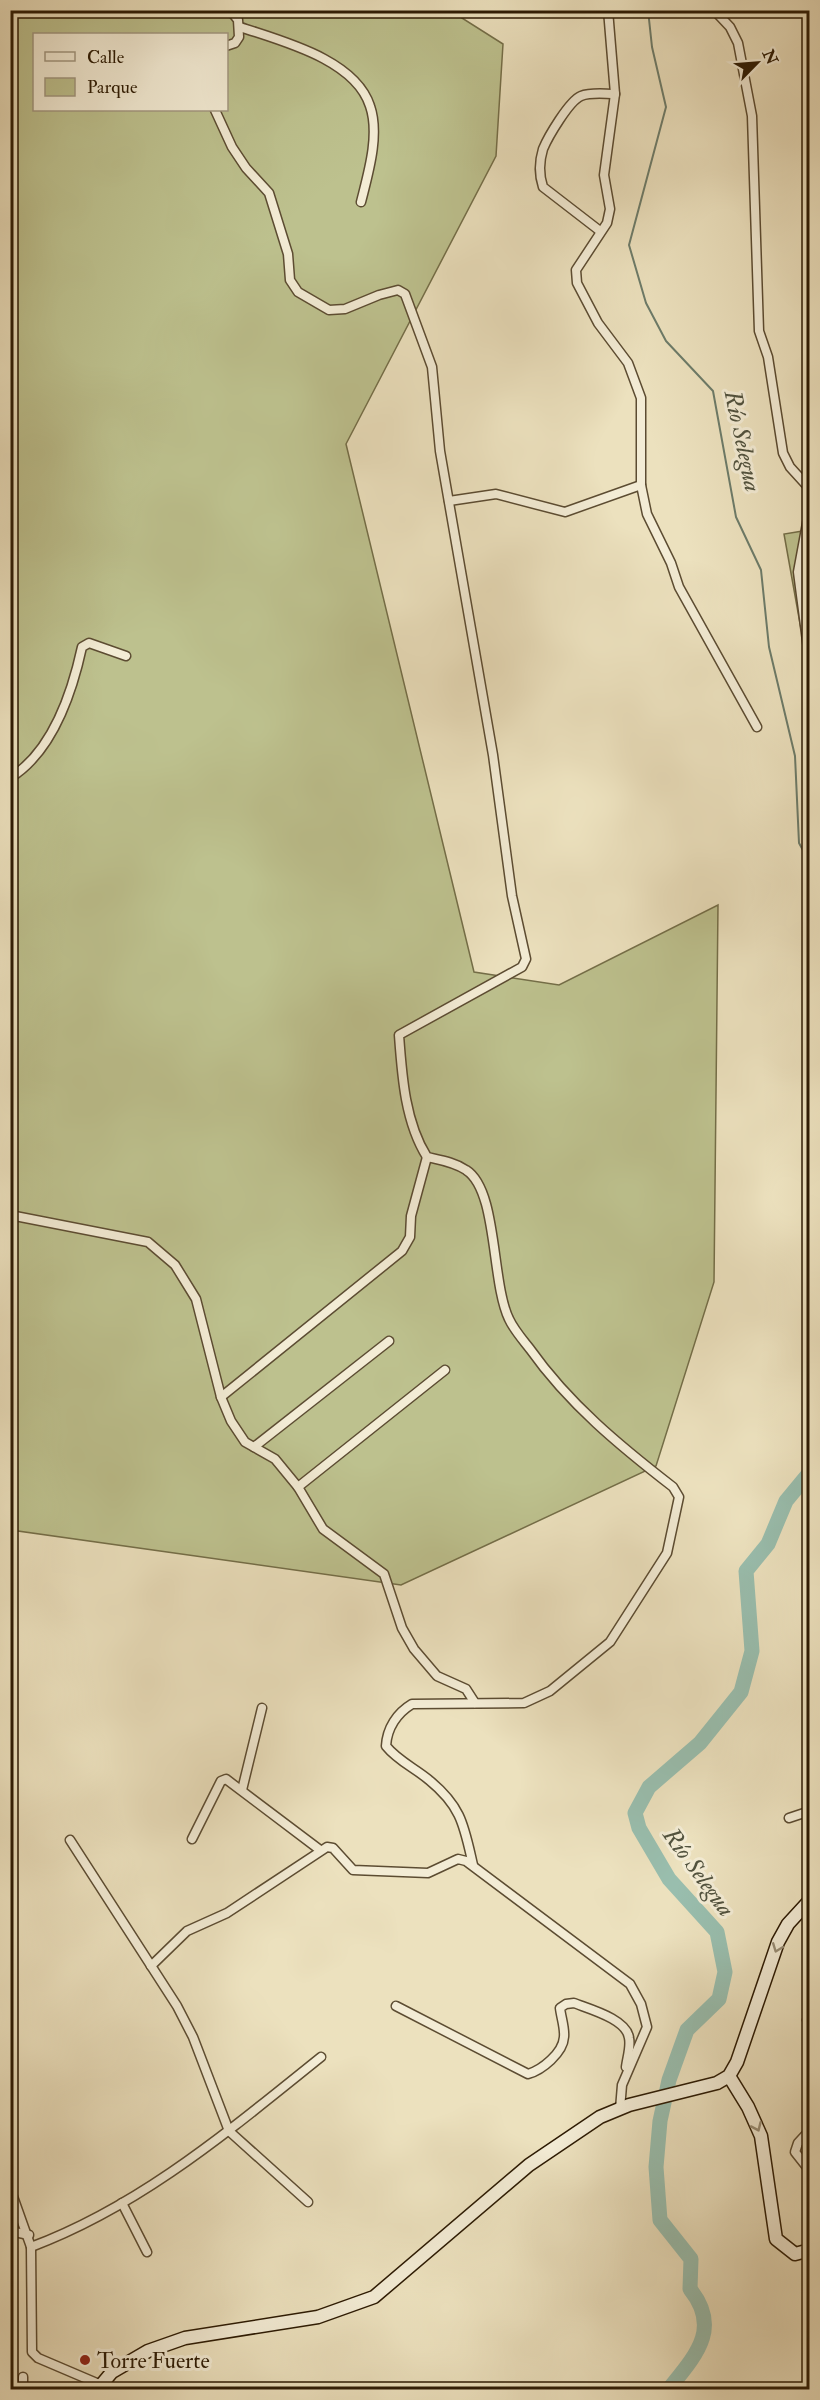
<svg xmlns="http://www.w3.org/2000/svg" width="820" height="2400" font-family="'IM FELL Double Pica',serif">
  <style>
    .green { fill: #bdc18e; stroke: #746e48; stroke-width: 1.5; fill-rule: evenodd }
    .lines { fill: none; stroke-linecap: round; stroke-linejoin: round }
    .stream { stroke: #6d7c6a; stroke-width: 2 }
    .river { stroke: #99beae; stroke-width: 15 }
    .street-casing { stroke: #5c4c32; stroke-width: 11 }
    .secondary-casing { stroke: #2c1a03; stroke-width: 15 }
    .street { stroke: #f3ecd5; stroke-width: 8 }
    .secondary { stroke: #f3ecd5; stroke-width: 12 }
    .oneway { stroke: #998e76 }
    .poi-dot { fill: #8f2418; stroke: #f3ecd5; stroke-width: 2 }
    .labels { text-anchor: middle; stroke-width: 6; stroke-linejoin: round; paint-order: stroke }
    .poi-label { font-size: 22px; fill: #2c1a03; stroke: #f3ecd5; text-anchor: start }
    .water-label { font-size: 24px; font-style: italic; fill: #52533f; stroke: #f3ecd5 }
  </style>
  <rect width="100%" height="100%" fill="#ece1be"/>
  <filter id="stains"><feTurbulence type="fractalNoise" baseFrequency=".00333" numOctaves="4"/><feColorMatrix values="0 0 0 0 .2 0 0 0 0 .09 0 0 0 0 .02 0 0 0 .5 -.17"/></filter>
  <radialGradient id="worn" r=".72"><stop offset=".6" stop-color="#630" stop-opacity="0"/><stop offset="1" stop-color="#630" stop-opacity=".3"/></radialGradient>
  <g class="green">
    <path d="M 11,11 L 451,11 L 503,44 L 496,156 L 346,444 L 474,972 L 559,985 L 718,905 L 714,1282 L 656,1466 L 401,1585 L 11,1530 ZM 34,34 L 226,34 L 226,110 L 34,110 Z"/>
    <polygon points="809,530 809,627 801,629 784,534"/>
  </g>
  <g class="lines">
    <polyline class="stream" points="648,10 652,47 666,107 629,245 646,303 666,341 713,391 736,517 761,570 769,647 795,756 799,843 810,863"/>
    <path class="river" d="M 668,2390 C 695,2356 722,2329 690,2289 L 691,2259 L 660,2220 L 656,2167 L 660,2121 L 669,2080 L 687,2030 L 719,1999 L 725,1972 L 717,1932 L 669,1879 L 639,1828 L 635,1813 L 649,1787 L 700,1743 L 741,1692 L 752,1651 L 746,1571 L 768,1544 L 786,1501 L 810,1472"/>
    <g class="street-casing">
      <g id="street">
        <polyline points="608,10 615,94 604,175 610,209 607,223 576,270 577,283 598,323 628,363 641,398 641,485 647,514 671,563 679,587 757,727"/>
        <polyline points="714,10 730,27 738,43 752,116 759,331 768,357 783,453 790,467 810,489"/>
        <path d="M 240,27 C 281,41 355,59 370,106 C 380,135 368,174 361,202"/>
        <polyline points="226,46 235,43 239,37 238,20 230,10"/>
        <path d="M 215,110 L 232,147 L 246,168 L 269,193 L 288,254 L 290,280 L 298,292 L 329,310 L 345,309 L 379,295 L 398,290 L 405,294 L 432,367 L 440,451 L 493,755 L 512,896 L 526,959 L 522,967 L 399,1035 C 402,1076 405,1122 427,1157 C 440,1160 454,1162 466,1170 C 498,1190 491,1282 509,1319 C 514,1330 523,1340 530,1349 C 569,1404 620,1446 673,1487 L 679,1497 L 667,1553 L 610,1642 L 550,1691 L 524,1703 L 412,1704 C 397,1713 387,1728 386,1746 C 398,1761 415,1768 429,1780 C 462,1807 464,1826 473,1865"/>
        <path d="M 600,231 L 543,187 C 539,175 539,162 543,149 C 548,137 569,101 581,96 C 591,92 604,94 615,94"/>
        <polyline points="449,501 496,494 565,512 641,485"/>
        <polyline points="810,507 798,572 810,664"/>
        <path d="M 10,778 C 52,752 72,693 82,647 L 89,643 L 126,656"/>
        <polyline points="10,1215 148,1242 175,1265 196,1299 221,1397 231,1421 245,1442 275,1459 298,1487 323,1529 384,1574 402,1628 414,1649 437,1676 466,1689 475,1703"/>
        <polyline points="221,1397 402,1251 410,1237 411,1216 427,1157"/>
        <polyline points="254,1447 389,1341"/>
        <polyline points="298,1487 445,1370"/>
        <polyline points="242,1790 262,1708"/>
        <polyline points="789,1818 810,1811"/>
        <polyline points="192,1839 221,1781 226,1779 320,1850"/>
        <polyline points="70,1840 177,2006 193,2037 229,2131 308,2202"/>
        <polyline points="151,1966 187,1931 227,1913 327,1847 333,1848 353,1870 428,1873 458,1859 466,1861 630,1984 641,2004 647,2027 622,2085 620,2109"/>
        <path d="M 396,2006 L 528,2074 C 542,2070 563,2053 564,2037 C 565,2028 561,2017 560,2008 L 566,2004 L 574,2003 C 589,2009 627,2019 629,2038 C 631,2047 627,2058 626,2067"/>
        <polyline points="807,2020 810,2022"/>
        <polyline points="810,2130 798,2143 795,2152 810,2171"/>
        <polyline points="10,2188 31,2247 32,2352 38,2358 99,2384"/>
        <polyline points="122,2203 147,2252"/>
        <polyline points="10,2231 29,2235"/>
        <path d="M 31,2247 C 141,2206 231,2129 321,2057"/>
        <polyline points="23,2377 23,2390"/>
      </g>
    </g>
    <g class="secondary-casing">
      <g id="secondary">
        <polyline points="729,2076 748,2107 761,2136 776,2239 795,2254 810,2250"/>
        <polyline points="97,2390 112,2372 148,2351 185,2338 318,2317 374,2297 529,2165 600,2117 629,2105 717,2083 729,2076 737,2062 778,1942 788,1924 810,1900"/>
      </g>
    </g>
    <use href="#street" class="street"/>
    <use href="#secondary" class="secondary"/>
  </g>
  <defs><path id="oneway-chevron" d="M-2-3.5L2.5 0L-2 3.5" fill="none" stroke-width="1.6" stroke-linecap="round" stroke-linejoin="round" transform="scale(1.5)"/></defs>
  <g class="oneway">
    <use href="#oneway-chevron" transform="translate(777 1948) rotate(111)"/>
    <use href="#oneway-chevron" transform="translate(757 2127) rotate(66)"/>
  </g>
  <circle class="poi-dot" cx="85" cy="2360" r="6"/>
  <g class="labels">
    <g class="poi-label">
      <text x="97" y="2368">Torre Fuerte</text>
    </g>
    <g class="water-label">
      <text transform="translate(743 441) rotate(78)" y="8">Río Selegua</text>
      <text transform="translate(699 1872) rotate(54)" y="8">Río Selegua</text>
    </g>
  </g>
  <rect width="820" height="2400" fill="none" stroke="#ece1be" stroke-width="36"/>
  <rect x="12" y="12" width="796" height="2376" fill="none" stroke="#2c1a03" stroke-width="3"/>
  <rect x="18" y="18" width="784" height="2364" fill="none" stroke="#2c1a03" stroke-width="1.5"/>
  <rect x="33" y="33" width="195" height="78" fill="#f3ecd5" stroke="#a39881" stroke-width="1.5"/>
  <rect x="45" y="52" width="30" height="9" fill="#f3ecd5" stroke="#a39881" stroke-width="1.5"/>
  <text x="87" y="63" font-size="18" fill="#2c1a03">Calle</text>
  <rect x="45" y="78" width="30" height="18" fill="#bdc18e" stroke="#a39881" stroke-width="1.5"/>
  <text x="87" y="93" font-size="18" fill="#2c1a03">Parque</text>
  <g transform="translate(757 63) rotate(65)" stroke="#f3ecd5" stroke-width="4.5" paint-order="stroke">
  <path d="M0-4.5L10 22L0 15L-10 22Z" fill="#2c1a03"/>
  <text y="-9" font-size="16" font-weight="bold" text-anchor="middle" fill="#2c1a03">N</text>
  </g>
  <rect width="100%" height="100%" filter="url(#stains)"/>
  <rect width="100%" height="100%" fill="url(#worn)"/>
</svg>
